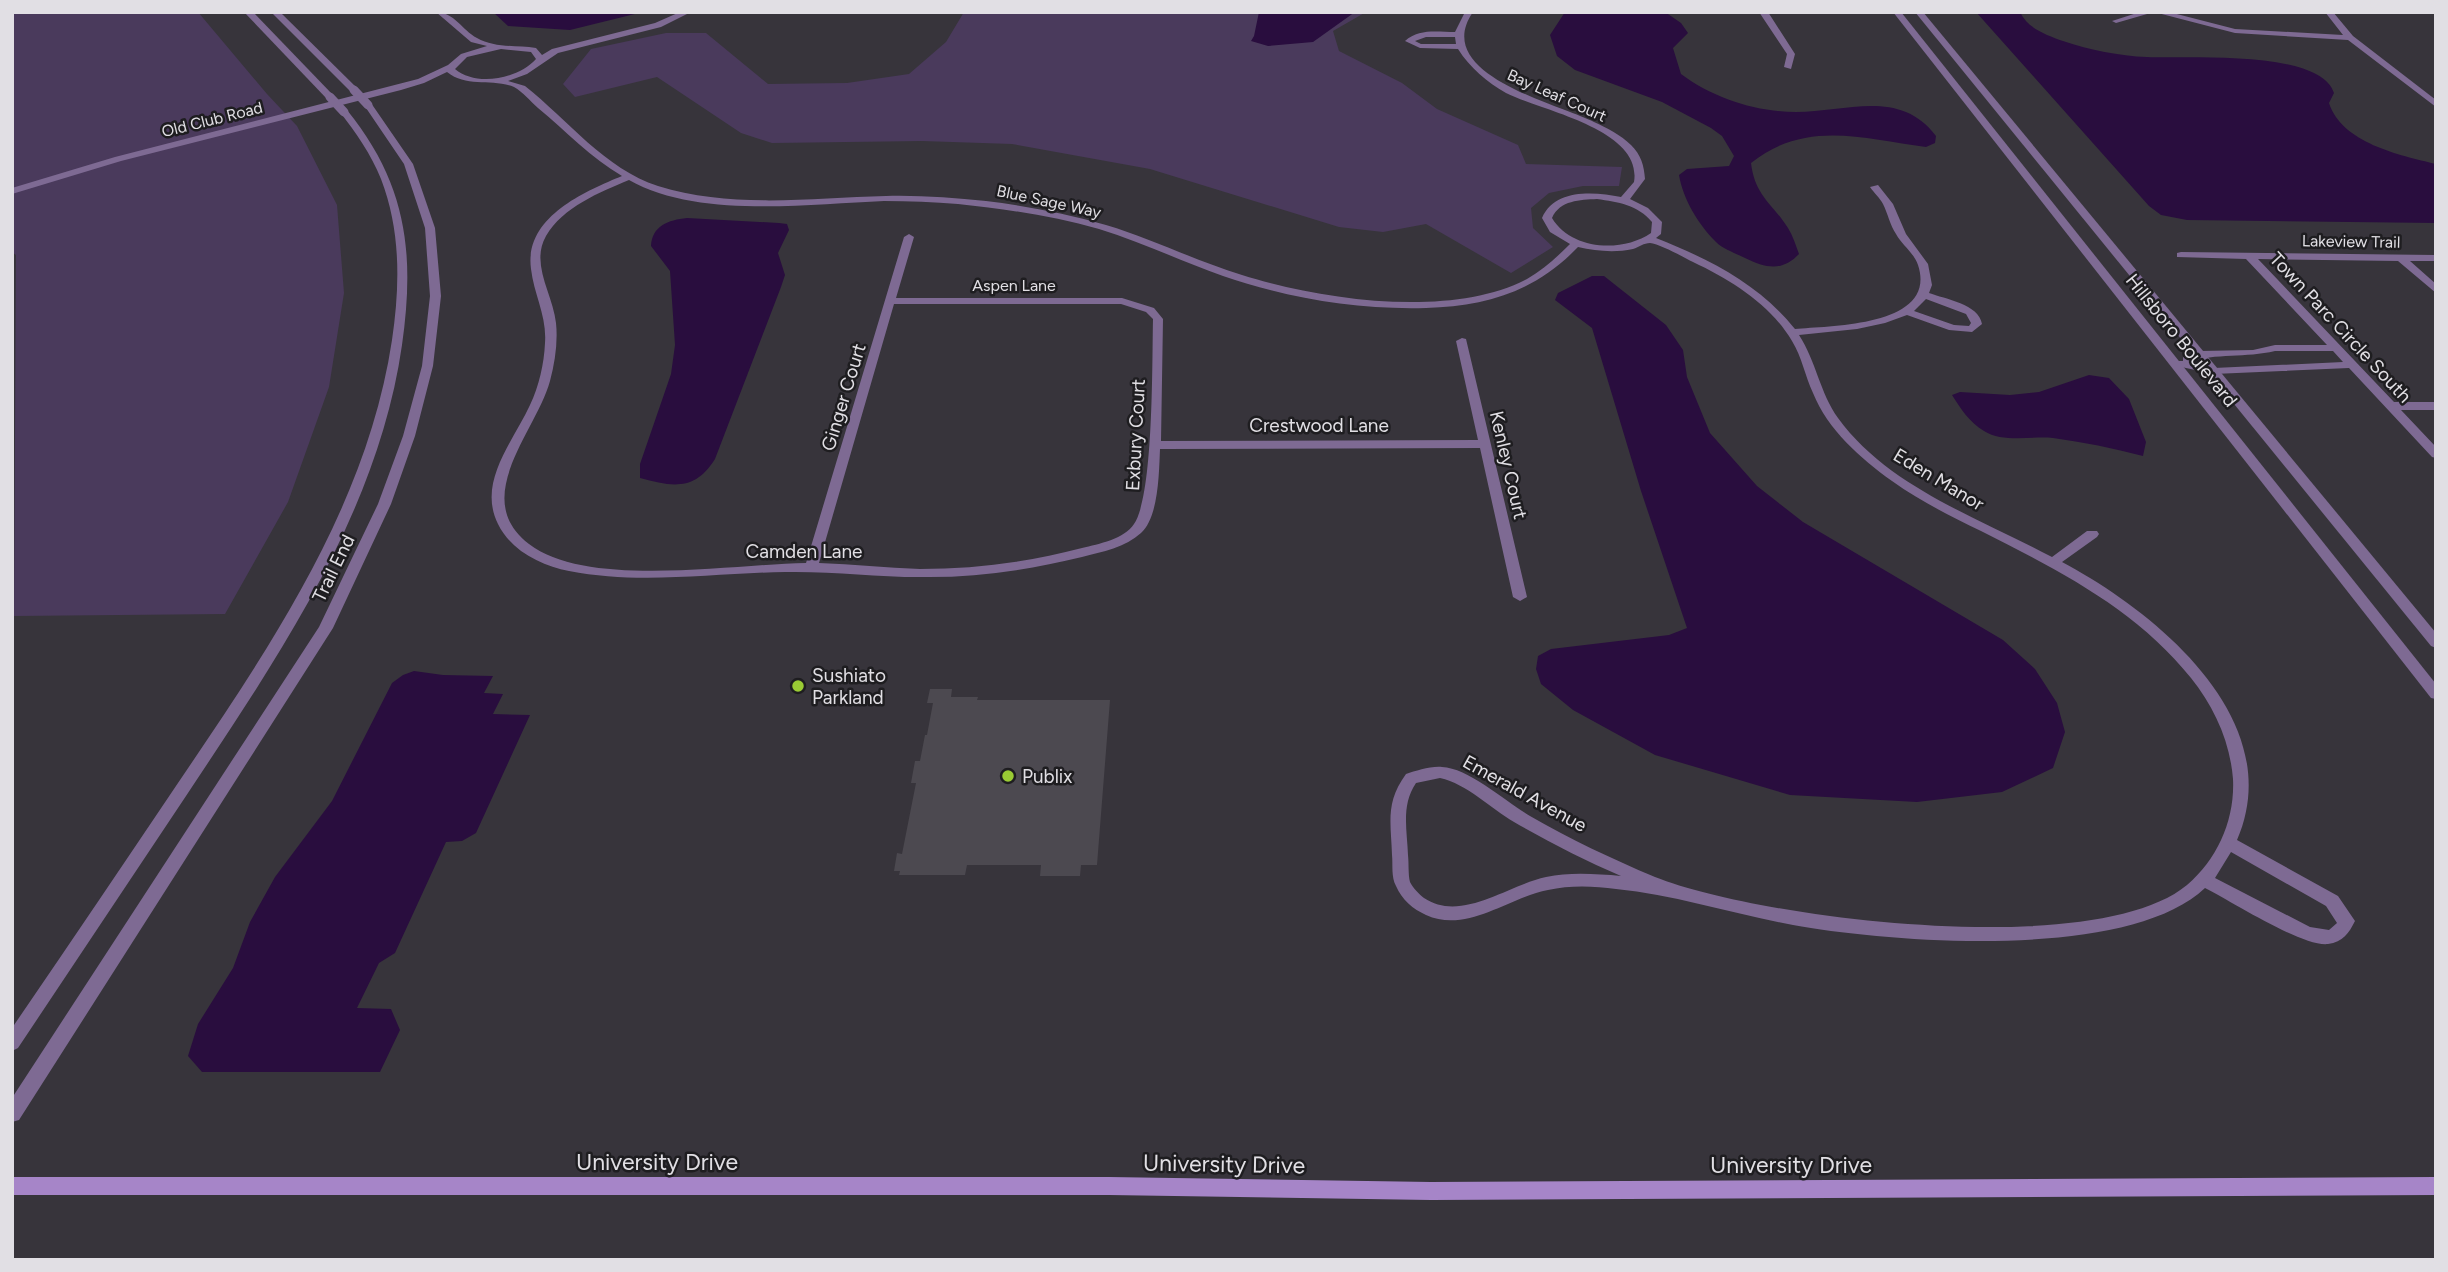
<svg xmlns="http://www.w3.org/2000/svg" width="2448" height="1272" font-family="Figtree,sans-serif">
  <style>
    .green { fill: #4a3a5c }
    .water { fill: #290d3e }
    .building { fill: #4c4950 }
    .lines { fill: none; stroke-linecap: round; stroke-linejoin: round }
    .minor { fill: #7e6a93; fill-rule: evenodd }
    .tertiary { fill: #7e6a93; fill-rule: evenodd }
    .secondary { fill: #a685c8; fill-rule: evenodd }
    .tertiary-bridge { stroke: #7e6a93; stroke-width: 9 }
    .poi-dot { fill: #9acb34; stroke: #1e1d20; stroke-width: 2.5 }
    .labels { text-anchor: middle; stroke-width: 5; stroke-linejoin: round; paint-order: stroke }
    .far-street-label { font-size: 16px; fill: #e1dfe4; stroke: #1e1d20 }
    .street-label { font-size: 19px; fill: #e1dfe4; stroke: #1e1d20 }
    .poi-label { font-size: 19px; fill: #e1dfe4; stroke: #1e1d20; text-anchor: start }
    .near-street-label { font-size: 23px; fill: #e1dfe4; stroke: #1e1d20 }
  </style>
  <rect width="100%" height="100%" fill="#37343b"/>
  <g class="green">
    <polygon points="12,12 198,12 267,94 297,126 337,205 344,293 329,387 288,502 225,614 14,616 16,255 12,252"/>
    <polygon points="964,12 1366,12 1333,31 1339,51 1402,83 1437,109 1518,145 1526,164 1622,167 1619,186 1583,186 1549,193 1531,208 1533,228 1553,247 1511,273 1426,224 1383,232 1339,227 1150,169 1012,144 922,141 772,143 741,133 657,77 575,97 563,84 591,49 666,33 706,33 768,84 847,83 909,74 946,42"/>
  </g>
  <g class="water">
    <polygon points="493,12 643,12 570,30 508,26"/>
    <polygon points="1259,12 1355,12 1313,42 1268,46 1251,41 1254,36"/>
    <path d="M 1565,12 L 1665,12 L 1681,23 L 1688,33 L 1673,48 L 1681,74 C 1713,98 1756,112 1796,112 C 1846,112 1900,88 1936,136 L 1935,143 L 1926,147 C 1864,139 1806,119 1751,163 C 1755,196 1772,203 1788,228 C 1793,236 1796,246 1799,254 C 1782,272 1766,268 1745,258 C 1735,253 1723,249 1716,242 C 1698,224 1683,199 1679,175 L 1687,169 L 1729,166 L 1734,156 L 1722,136 L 1711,128 L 1662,102 L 1575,70 L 1557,56 L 1550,35 Z"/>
    <path d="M 1976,12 L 2020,12 C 2028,29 2047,35 2063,41 C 2090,50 2119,56 2147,57 C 2187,59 2320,49 2334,93 L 2329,103 C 2342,143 2399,155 2436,164 L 2436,223 L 2187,220 L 2161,215 L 2149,206 Z"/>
    <path d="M 687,218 L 779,223 L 787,224 L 789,230 L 778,253 L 785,275 L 781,287 L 715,459 C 695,491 673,487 640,478 L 640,464 L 671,374 L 675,345 L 670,271 L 651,246 C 652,226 668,220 687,218 Z"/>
    <polygon points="1592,276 1604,276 1666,325 1683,350 1687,377 1710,433 1757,486 1803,522 2003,640 2035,669 2057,703 2065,732 2053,768 2002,792 1917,802 1790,795 1655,755 1573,710 1541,684 1536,669 1538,656 1551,649 1669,635 1687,628 1641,491 1592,328 1555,300 1558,293"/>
    <path d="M 2089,375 L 2109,378 L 2129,399 L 2146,442 L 2143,456 C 2113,448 2083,442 2053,438 C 2031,436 2003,443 1984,431 C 1969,422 1961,409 1952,395 L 1960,392 L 2010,395 L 2039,392 Z"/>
    <polygon points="414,671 443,675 493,676 484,693 503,694 493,714 530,715 476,833 462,841 446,842 395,953 379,963 357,1008 391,1009 400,1030 380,1072 202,1072 188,1056 198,1024 233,968 250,922 275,877 332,801 392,683 403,675"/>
  </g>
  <polygon class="building" points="930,689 952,689 951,697 978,697 977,700 1110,700 1097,865 1081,865 1080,876 1040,876 1041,865 967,865 965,875 899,875 900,871 894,871 897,853 902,854 916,783 911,783 915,761 920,761 925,735 927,735 933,703 927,703"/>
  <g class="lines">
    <g class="minor">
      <path d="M 436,12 C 454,12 462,30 477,38 C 494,48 516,45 536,48 L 542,55 L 552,49 L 655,23 L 680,12 L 691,12 L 661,27 L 558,53 L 527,74 L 508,81 L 525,86 C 568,120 605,169 658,186 C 732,209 810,198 886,196 C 919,195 953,198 986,201 C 1027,206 1067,214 1106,225 C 1153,239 1196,261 1242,275 C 1321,300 1451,319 1527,279 C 1543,270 1557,257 1570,244 L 1550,232 L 1542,218 C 1555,188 1595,192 1621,197 L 1634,182 C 1643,129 1541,111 1506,93 C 1487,82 1470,68 1458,49 L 1420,48 L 1405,41 C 1419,28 1438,32 1455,32 L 1465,12 L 1473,12 C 1430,74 1558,104 1594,122 C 1607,128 1621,135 1631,145 C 1641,155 1644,165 1645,179 L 1630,199 L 1648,208 L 1662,222 L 1661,234 L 1656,238 C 1709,259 1759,284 1795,329 C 1833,326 1938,326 1918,265 C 1914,253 1902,245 1896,234 C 1890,225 1888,214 1883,204 C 1880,198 1874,193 1870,187 L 1878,185 L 1893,204 L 1906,234 L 1928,264 L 1932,285 L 1929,293 C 1945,299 1979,304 1982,324 L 1972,332 L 1949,330 L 1907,315 L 1885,323 L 1857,329 L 1799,335 C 1816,361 1820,393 1838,418 C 1888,487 1979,518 2052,557 L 2087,531 L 2097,531 L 2099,534 L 2097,537 L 2062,562 C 2156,612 2289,720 2237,840 L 2338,896 L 2355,921 C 2349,933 2343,942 2328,944 C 2302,947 2231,901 2205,888 C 2128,961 1893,943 1793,925 C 1733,914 1676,895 1616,889 C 1594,886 1570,885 1548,890 C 1509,897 1467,934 1426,915 C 1413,909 1402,900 1396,886 C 1391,877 1393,865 1392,855 C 1391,822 1385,803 1406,774 C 1416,771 1430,766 1442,767 C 1469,768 1506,802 1530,816 C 1570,839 1612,859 1655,877 C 1761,919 2095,961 2187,885 C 2218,859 2235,819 2233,779 C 2230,741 2214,707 2191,678 C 2136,609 2058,570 1981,531 C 1950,516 1920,501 1892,481 C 1860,458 1828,430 1813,393 C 1805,376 1802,357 1792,341 C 1770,304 1731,280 1693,262 C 1683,257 1660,244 1650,243 C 1644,243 1639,247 1633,249 C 1614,253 1596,251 1578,247 C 1535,292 1486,306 1426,308 C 1357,310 1287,298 1223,276 C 1181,261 1141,242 1099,229 C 1053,216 1006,209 958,204 C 934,202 909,201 884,201 C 807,204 698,219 629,180 C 600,192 563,207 546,236 C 530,264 553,294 556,323 C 558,342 555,362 550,381 C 536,432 469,498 529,544 C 587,589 733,564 806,563 L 904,237 L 909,234 L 914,237 L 896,298 L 1122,298 L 1154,308 L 1163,319 L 1161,441 L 1478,440 L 1456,341 L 1462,338 L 1466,339 L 1527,597 L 1520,601 L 1513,597 L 1480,448 L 1160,449 C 1159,471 1159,517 1141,533 C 1126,547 1102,552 1082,557 C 1029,570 975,578 920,577 C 875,577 830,571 785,572 C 713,573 640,585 569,571 C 542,566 511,551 498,524 C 477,482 513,442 530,405 C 539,386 544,364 545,343 C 547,316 534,295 531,269 C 524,218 583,192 622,176 C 591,158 566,131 538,108 C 530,101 523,92 514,87 C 491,78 467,88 447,72 L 424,83 L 401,90 L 121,161 L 12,194 L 12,188 L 115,157 L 418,79 L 448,65 L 461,54 L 487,46 L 471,42 ZM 1426,37 L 1455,37 L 1456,44 L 1421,44 L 1415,41 ZM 501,49 L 531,52 L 536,59 C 518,79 476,87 455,69 L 467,57 ZM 1597,199 C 1618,202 1638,205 1652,222 L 1651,233 C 1622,253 1571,250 1552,218 C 1560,200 1580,200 1597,199 ZM 1926,299 L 1966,314 L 1971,323 L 1969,326 L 1954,325 L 1914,311 ZM 894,304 L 1121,304 L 1146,312 L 1153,319 C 1152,360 1154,495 1134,524 C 1124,539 1099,544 1082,548 C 1029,562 975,569 920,569 C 886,568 853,564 819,563 ZM 1440,778 C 1467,784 1490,808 1514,822 C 1549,842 1584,860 1621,876 C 1596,874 1570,872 1546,877 C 1508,885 1461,923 1424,898 C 1419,894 1413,888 1410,882 C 1408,874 1409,864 1408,855 C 1407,829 1401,805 1416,783 ZM 2231,852 L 2326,906 L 2337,923 L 2329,930 L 2310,927 L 2215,878 Z"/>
      <polygon points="1759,12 1768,12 1795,54 1791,69 1784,67 1787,54"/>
      <polygon points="2140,12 2154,12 2116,23 2112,21"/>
      <polygon points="2154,12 2169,12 2235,29 2343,35 2325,12 2333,12 2353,36 2436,100 2436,107 2348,40 2235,33"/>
      <path d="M 2181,252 L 2436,255 L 2436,261 L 2410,261 L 2436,284 L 2436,293 L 2398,261 L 2258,259 L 2394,402 L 2436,402 L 2436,410 L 2401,410 L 2436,447 L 2436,458 L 2432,457 L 2349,368 L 2214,374 L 2172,365 L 2172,361 L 2183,361 L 2183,357 L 2200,351 L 2253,350 L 2275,345 L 2327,345 L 2246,259 L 2177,257 L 2177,253 ZM 2275,351 L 2333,351 L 2343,362 L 2214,368 L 2188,362 C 2216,353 2246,358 2275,351 Z"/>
    </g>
    <g class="tertiary">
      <polygon points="244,12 253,12 333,95 333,99 327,99"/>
      <polygon points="271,12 280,12 357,88 357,92 351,92"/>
      <polygon points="1893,12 1901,12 2436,684 2436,699 2431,698"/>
      <polygon points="1915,12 1923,12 2436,633 2436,648 2431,646"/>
      <polygon points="368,102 371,103 413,164 435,228 441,296 433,366 415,436 391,504 333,628 19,1120 12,1122 12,1098 319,627 378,504 403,436 422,366 430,296 425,228 404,164 364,105"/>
      <path d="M 344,109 L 347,110 C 407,184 415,253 402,345 C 378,513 278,657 186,796 C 130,880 74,964 18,1048 L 12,1051 L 12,1028 C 68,946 123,865 178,783 C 270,647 367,506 392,340 C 400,286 401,231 381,179 C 371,154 356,133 340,112 Z"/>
    </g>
    <polygon class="secondary" points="12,1177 1109,1177 1431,1182 2436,1177 2436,1195 1431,1200 1109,1195 12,1195"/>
    <g class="tertiary-bridge">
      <polyline points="354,90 368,105"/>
      <polyline points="330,97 344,112"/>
    </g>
  </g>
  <g class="poi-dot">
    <circle cx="798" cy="686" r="7"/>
    <circle cx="1008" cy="776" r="7"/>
  </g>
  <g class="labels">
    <g class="far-street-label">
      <text transform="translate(1557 95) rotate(24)" y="6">Bay Leaf Court</text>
      <text transform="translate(212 119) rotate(-14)" y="6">Old Club Road</text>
      <text transform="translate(1049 201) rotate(12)" y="6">Blue Sage Way</text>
      <text transform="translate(2351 241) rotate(1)" y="6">Lakeview Trail</text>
      <text x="1014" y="291">Aspen Lane</text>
    </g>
    <g class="street-label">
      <text transform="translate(2341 327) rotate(47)" y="7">Town Parc Circle South</text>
      <text transform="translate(2182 340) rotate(51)" y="7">Hillsboro Boulevard</text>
      <text transform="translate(843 397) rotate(-73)" y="7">Ginger Court</text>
      <text x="1319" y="432">Crestwood Lane</text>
      <text transform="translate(1135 435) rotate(-87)" y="7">Exbury Court</text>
      <text transform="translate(1509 465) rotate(77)" y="7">Kenley Court</text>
      <text transform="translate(1939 479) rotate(31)" y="7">Eden Manor</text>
      <text x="804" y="558">Camden Lane</text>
      <text transform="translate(333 568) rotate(-64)" y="7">Trail End</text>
      <text transform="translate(1525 793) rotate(29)" y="7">Emerald Avenue</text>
    </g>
    <g class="poi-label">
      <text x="812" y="682">Sushiato<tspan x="812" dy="22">Parkland</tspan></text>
      <text x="1022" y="783">Publix</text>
    </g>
    <g class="near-street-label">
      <text x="657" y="1170">University Drive</text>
      <text transform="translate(1224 1164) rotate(1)" y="8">University Drive</text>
      <text x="1791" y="1173">University Drive</text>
    </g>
  </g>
  <rect width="2448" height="1272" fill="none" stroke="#e1dfe4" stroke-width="28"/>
</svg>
